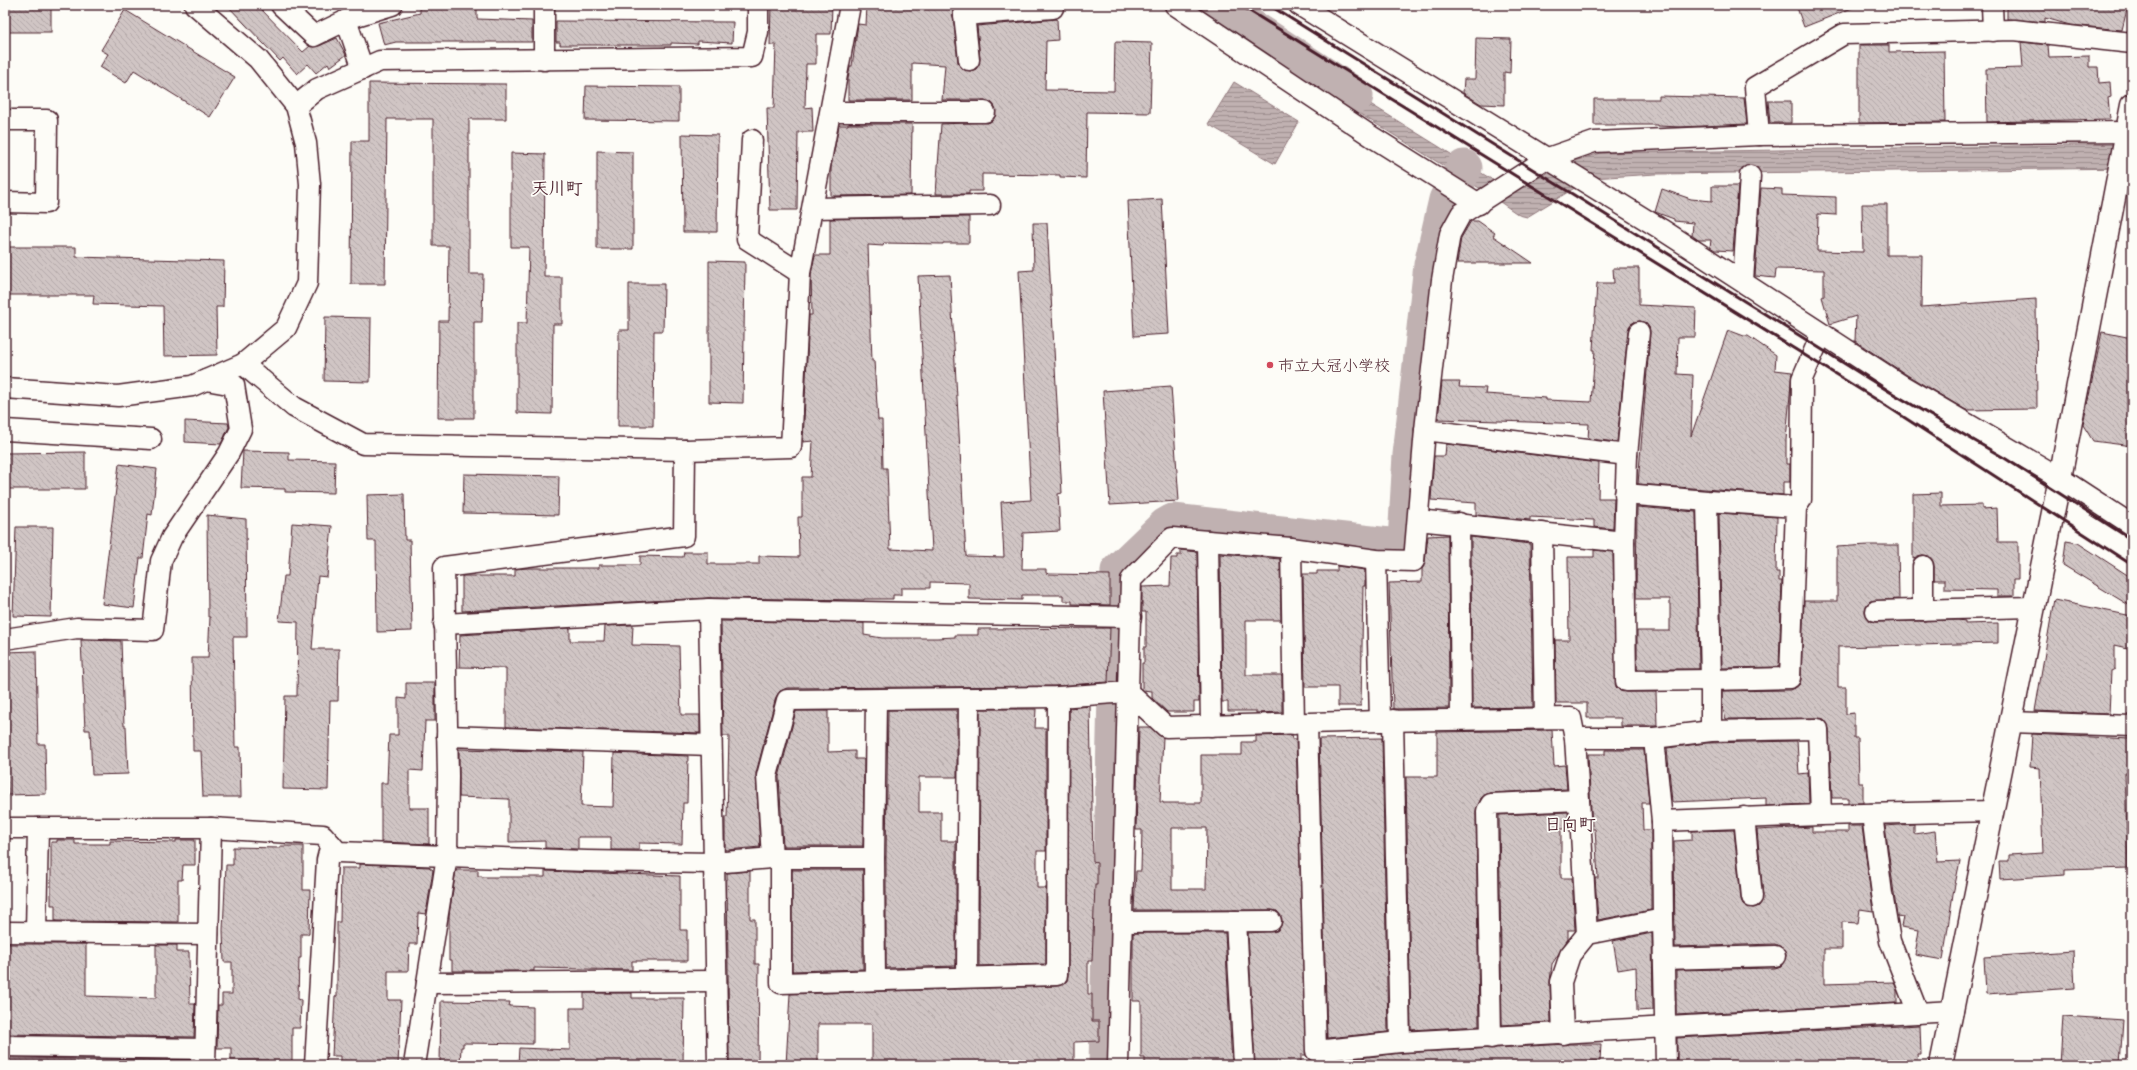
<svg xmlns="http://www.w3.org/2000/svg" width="2137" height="1070" font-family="Caveat,'Klee One',sans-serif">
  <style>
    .water { fill: url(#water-rules); stroke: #91777b }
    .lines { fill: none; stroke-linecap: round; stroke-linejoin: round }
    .river { stroke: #c0b1b1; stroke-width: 37 }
    .building { fill: url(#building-back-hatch); stroke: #4a1f2b; fill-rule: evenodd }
    .minor-casing { stroke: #4a1f2b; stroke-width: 23 }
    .tertiary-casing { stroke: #4a1f2b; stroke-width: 25 }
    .minor { stroke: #fdfcf7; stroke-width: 20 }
    .tertiary { stroke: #fdfcf7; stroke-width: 22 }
    .rail { stroke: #4a1f2b; stroke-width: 3 }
    .poi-dot { fill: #d1495b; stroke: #fdfcf7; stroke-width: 1.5 }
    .labels { text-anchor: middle; stroke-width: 3.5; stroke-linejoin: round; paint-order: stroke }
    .poi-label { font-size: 16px; fill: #4a1f2b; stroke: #fdfcf7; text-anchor: start }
    .neighbourhood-label { font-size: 17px; font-weight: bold; fill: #4a1f2b; stroke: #fdfcf7 }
  </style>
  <defs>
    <pattern id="water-rules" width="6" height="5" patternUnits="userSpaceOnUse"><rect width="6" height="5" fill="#c0b1b1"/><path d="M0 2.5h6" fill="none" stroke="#9e8f90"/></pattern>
    <pattern id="building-back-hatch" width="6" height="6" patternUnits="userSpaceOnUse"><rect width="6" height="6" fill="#d0c5c4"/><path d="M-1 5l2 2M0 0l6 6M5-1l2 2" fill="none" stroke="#b4a9a9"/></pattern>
  </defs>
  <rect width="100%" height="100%" fill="#fdfcf7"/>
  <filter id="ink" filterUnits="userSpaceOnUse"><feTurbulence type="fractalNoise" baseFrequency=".025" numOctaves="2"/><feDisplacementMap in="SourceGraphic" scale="8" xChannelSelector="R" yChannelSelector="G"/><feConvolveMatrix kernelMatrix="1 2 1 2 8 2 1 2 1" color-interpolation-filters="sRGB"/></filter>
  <g filter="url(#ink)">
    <g class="water">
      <polygon points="1185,5 1211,5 1512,192 1564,164 1601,153 2132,144 2132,168 1656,174 1591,178 1527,217 1519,215 1484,191"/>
      <polygon points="1234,82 1299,122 1275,164 1208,124"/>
    </g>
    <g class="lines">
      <g class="river">
        <polyline points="1217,5 1355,96"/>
        <polyline points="1107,1065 1119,571 1166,526 1173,522 1398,547 1406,542 1411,455 1432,265 1447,200 1464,168"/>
      </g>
    </g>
    <g class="building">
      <rect x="5" y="5" width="46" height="27"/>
      <polygon points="227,5 257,5 303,52 310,46 319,46 337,38 346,55 330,67 328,63 316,73 308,64 297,74 283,58 280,61"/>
      <polygon points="420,5 477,5 477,19 532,21 532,42 396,42 384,45 378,23 420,13"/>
      <polygon points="771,5 832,5 831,34 816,34 816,64 806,64 805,108 812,107 813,132 798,132 797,210 770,210 767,108 774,108 776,45 770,45"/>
      <polygon points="867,5 907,5 906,8 952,5 958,62 960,67 970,71 976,69 980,59 977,26 1057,19 1058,40 1046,41 1045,90 1114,91 1115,42 1152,43 1150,113 1087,112 1086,178 1060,177 1060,175 982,174 982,191 969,191 969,194 936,194 941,124 990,122 995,117 995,107 991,102 985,100 942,100 945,65 912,63 912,100 848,100 848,79 850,66 852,66 858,24 866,25"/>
      <polygon points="1796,5 1857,5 1857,6 1804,27"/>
      <polygon points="2007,5 2128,5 2122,30 2070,25 2045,18 2045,22 2007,19"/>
      <polygon points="125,10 235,77 210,117 134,70 126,83 100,67 108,54 101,50"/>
      <polygon points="556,21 733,22 732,43 698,41 698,44 671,43 671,45 560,45 560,42 556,42"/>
      <polygon points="1476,38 1511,39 1510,73 1504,72 1504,105 1481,104 1463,93 1464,79 1475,79"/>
      <polygon points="2021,42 2048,45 2049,57 2089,56 2089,67 2098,67 2099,83 2110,82 2111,97 2108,98 2110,119 1987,122 1986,69 2023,68"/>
      <polygon points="1859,45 1889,45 1889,52 1944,51 1945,122 1859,123"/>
      <polygon points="369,83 506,84 506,119 469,119 469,274 483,274 482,322 474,322 474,418 438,418 439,321 448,321 449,246 433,246 433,119 387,119 385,284 351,284 352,141 369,141"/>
      <polygon points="586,86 679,87 679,121 585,120"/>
      <polygon points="1659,96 1744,98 1747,124 1681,127 1658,126 1658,125 1594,125 1594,99 1659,99"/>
      <polygon points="1768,101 1791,101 1791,123 1770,123"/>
      <polygon points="848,124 912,124 911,195 831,196 831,167 839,125 848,125"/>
      <polygon points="682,134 718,135 717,232 683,232"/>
      <polygon points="597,151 633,152 633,249 597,249"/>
      <polygon points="511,153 545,154 544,277 562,277 562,324 553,324 552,414 517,413 517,323 527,323 529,247 511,247"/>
      <polygon points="1712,186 1738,186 1733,251 1715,250 1710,247 1711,240 1698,240 1692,236 1693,223 1674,221 1674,219 1655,212 1662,189 1691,199 1712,201"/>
      <polygon points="1761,188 1782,189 1782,195 1836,197 1836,215 1818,214 1817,251 1863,252 1862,204 1887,204 1887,255 1922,255 1921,307 2036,299 2037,409 1966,410 1907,375 1855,341 1856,316 1830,324 1822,297 1824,296 1824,270 1776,269 1775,278 1755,276"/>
      <polygon points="1162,199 1169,334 1134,336 1128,201"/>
      <polygon points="969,217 969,243 943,243 943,244 884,243 883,246 868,245 872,361 874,361 878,420 882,420 883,468 887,468 890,549 932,551 918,276 950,275 966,556 1004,557 1001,502 1031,500 1019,271 1034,270 1033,223 1047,223 1062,493 1058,494 1060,531 1023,533 1022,569 1046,569 1046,573 1049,574 1110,575 1110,605 1072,604 1072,601 1063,601 1063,595 1022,595 1022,600 969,599 969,583 930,582 930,588 901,588 901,595 893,595 893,599 864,599 864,600 708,598 462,611 462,576 515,576 515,569 527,568 599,568 599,565 640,565 640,556 683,557 684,552 708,552 708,564 759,564 759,556 799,557 798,517 802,517 802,477 811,477 813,441 803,442 809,315 812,315 811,274 815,255 830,255 830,219"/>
      <polygon points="1471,221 1478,221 1495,233 1493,236 1533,263 1457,263 1461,238"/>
      <polygon points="5,247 76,247 76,257 224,261 223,307 216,307 217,355 164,356 163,306 93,304 94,295 5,295"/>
      <polygon points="709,261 745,262 743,403 709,402"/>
      <polygon points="1613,268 1639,268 1639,305 1696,308 1695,337 1678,337 1677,374 1693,375 1691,436 1728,330 1744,336 1748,336 1776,355 1775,370 1792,372 1786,440 1786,464 1790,464 1790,482 1783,482 1783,495 1638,484 1650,333 1649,327 1640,321 1634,322 1628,331 1617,442 1588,439 1589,424 1438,419 1442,382 1460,382 1459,387 1486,388 1485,394 1546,398 1546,400 1591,402 1595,350 1593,350 1597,283 1614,283"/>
      <polygon points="629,284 664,284 663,331 654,331 653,426 618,426 619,330 629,330"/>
      <polygon points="325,317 371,318 370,382 324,381"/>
      <polygon points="2102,332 2132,338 2132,446 2093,441 2083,425"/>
      <polygon points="1171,386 1179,501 1110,505 1103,391"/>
      <polygon points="185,421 228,423 229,427 221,444 185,442"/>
      <polygon points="1446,444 1599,463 1598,498 1614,498 1613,529 1594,527 1594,520 1530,517 1530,520 1476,515 1476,503 1431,500 1434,456 1445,456"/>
      <polygon points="243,451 289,452 289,460 335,461 334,493 285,492 285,489 241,488"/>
      <polygon points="85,452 85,489 5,489 5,453"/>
      <polygon points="119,464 157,469 152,515 148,514 143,558 140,558 134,608 102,604"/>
      <polygon points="464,474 559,476 558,515 463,513"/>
      <polygon points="1941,493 1941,506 1982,505 1982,509 1997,508 1998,542 2018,542 2018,579 2014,579 2014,596 1997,596 1997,590 1945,589 1945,580 1934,580 1934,566 1929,556 1923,555 1913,558 1913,494"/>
      <polygon points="404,494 405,540 410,540 412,631 377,632 376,541 368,541 367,495"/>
      <polygon points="1637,507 1696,512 1699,669 1637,669 1637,631 1670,631 1670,599 1636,599"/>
      <polygon points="1719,513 1777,517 1776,572 1779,572 1779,581 1782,581 1779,667 1722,668"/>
      <polygon points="207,515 246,519 247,637 233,637 235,747 240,747 241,797 203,797 201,751 193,751 192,658 208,658 210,617 208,617"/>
      <polygon points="292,523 332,526 327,577 318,576 312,649 339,649 338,701 330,701 328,790 283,789 285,696 297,696 298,622 279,621 284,576 288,576"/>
      <polygon points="16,527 53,527 51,617 13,616"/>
      <polygon points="1448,535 1449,708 1393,709 1389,583 1422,582 1422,569 1425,562 1428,536"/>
      <polygon points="1471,537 1530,544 1533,707 1472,708"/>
      <polygon points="2066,541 2078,543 2132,578 2132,607 2063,565"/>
      <polygon points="1868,545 1898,545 1899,599 1870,601 1866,606 1865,612 1870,621 1876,622 1958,620 1965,621 1965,624 1998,623 1998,643 1838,647 1838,687 1846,687 1846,714 1854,713 1854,738 1858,738 1859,783 1863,783 1863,803 1848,803 1848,798 1832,798 1829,729 1824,719 1818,718 1726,719 1722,706 1722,691 1790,690 1800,684 1801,678 1804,601 1837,601 1837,547"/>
      <polygon points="1181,550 1197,552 1199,702 1194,702 1194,712 1167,712 1152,698 1152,691 1142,690 1142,663 1144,663 1144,647 1146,647 1146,612 1142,612 1142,587 1170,586 1171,558 1177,558 1177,555 1181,555"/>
      <polygon points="1594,550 1613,552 1616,687 1620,691 1626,692 1656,692 1657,726 1621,726 1621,718 1587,718 1587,703 1556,703 1555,640 1569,640 1568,557 1594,557"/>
      <polygon points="1220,554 1280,559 1281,620 1246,620 1246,675 1282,675 1282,712 1256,713 1256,711 1228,711 1228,702 1222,702"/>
      <polygon points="1337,566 1365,570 1365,586 1363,586 1361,706 1338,706 1338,687 1305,687 1303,574 1317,574 1317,571 1337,571"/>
      <polygon points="2054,600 2132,616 2132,649 2115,645 2115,669 2111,671 2109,714 2035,711"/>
      <polygon points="721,621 864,623 864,635 882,638 937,638 955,637 955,635 978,635 978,629 1110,628 1108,682 1058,686 787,688 780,691 776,697 756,773 760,847 727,850 725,849 725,817 727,817 729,736 723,736"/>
      <polygon points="633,625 632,645 679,646 681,715 700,715 700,733 506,727 506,668 459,667 460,635 570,628 570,641 604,641 605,626"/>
      <polygon points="81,640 121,641 124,726 126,726 128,774 92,775 90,730 85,730"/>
      <polygon points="36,651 38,744 45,744 46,794 8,795 5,747 5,652"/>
      <polygon points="406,683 435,683 435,721 425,721 423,771 409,770 409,808 429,808 429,844 381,842 381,783 387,783 389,735 398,735 398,698 406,699"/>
      <polygon points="1090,706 1093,862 1097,863 1097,885 1095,885 1092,961 1088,961 1088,994 1092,994 1092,1021 1099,1021 1099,1041 1074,1042 1074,1065 872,1065 872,1024 818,1024 818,1065 786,1065 790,994 1057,986 1067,981 1068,975 1069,708"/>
      <polygon points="980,709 1036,709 1035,728 1046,728 1046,851 1037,851 1037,888 1046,888 1046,964 979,966"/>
      <polygon points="888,710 957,710 957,777 919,777 919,812 941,812 941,841 956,841 956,966 886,968 886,858"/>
      <polygon points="796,711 828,711 828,752 855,751 855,759 864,759 863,846 783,846 779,777"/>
      <path d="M 1139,727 L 1150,727 L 1163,737 L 1160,802 L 1163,802 L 1163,803 L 1201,803 L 1201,755 L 1242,755 L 1242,742 L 1256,742 L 1256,736 L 1292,735 L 1293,739 L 1296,739 L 1306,1055 L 1301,1055 L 1301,1065 L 1255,1065 L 1248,933 L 1277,931 L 1281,926 L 1282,921 L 1277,911 L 1271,910 L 1134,910 L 1136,871 L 1141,871 L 1142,830 L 1136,830 ZM 1172,828 L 1207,828 L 1206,889 L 1172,889 Z"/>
      <polygon points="1552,730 1554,766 1565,765 1567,789 1490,793 1481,798 1476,811 1479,1026 1411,1030 1406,777 1437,777 1437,732"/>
      <polygon points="2032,734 2130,739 2128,773 2125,773 2128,868 2065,870 2065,875 2000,879 1999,861 2009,861 2009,855 2043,853 2040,768 2030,767"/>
      <polygon points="1382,738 1388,1032 1327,1038 1319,739"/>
      <polygon points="1797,741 1799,774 1808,773 1809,804 1766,806 1766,798 1672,802 1667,748 1706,743"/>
      <polygon points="459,749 583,752 581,806 613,807 614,753 688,756 687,803 683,803 682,844 639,843 639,850 611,850 611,837 578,837 578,849 545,848 545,841 509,842 509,799 459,797"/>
      <polygon points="1605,750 1644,750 1649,803 1642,803 1643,830 1651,830 1651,910 1598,920 1595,878 1598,878 1595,829 1592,829 1588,754 1605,754"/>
      <polygon points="1568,812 1569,829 1561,829 1561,878 1572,878 1575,930 1568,930 1568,939 1552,964 1550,982 1551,1022 1502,1025 1499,815"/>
      <polygon points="1914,824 1914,834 1935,831 1938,862 1960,861 1953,894 1943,960 1915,955 1919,930 1901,927 1903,917 1897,916 1885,826"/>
      <polygon points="1848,826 1862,826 1873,911 1860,909 1858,923 1842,922 1842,949 1824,949 1824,984 1894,982 1897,990 1897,1003 1676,1015 1676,970 1775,968 1781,966 1786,956 1785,950 1775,944 1675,947 1674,841 1692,840 1692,831 1734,830 1741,899 1743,904 1753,908 1759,906 1763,896 1757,830 1812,827 1812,832 1848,832"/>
      <polygon points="57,840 75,840 75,844 110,844 110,841 176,842 176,840 195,840 195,865 183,865 182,880 178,880 178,922 55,921 55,905 51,905 51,842 57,842"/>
      <polygon points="280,846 303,846 303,890 310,890 309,934 301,934 301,958 299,958 298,999 301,1000 300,1028 292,1028 292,1065 268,1065 268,1060 231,1060 231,1048 217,1048 218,1005 222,1005 222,994 232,994 232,962 224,962 223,930 226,865 233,865 233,847 280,848"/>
      <polygon points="360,864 429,867 433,870 426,914 418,913 417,944 409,944 408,971 388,971 388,1000 401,1000 398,1065 367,1065 367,1062 340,1061 340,1056 332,1056 335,996 337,996 337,922 340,922 341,868 360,868"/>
      <polygon points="456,870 478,870 478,876 482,876 482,877 545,877 545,871 680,876 680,930 687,930 687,961 632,961 632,970 534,968 534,971 452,971 452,960 449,960 449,915"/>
      <polygon points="792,870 863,870 863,969 792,971"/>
      <polygon points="750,871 750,919 755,919 755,964 759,964 758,1065 729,1065 727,873"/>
      <polygon points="1133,933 1225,933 1232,1065 1145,1065 1145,1058 1141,1058 1141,1001 1133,1001"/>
      <polygon points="1652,933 1653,1010 1637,1011 1636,967 1618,970 1613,941"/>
      <polygon points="8,944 86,944 86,996 156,998 156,945 177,945 177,952 189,952 190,1004 195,1004 194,1037 5,1034"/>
      <polygon points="2073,951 2075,988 1986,994 1984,957"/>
      <polygon points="584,993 632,993 632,998 684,998 683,1065 518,1065 519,1048 570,1050 570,1008 584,1008"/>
      <polygon points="441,1001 510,1002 509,1006 533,1007 533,1044 463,1043 463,1047 461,1047 460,1065 440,1065"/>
      <polygon points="2063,1016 2123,1020 2120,1065 2060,1065"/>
      <polygon points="1920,1025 1921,1054 1917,1054 1918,1065 1769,1065 1769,1061 1677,1063 1677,1038"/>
      <polygon points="1568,1044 1601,1044 1600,1061 1567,1061 1567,1065 1342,1065 1342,1060 1401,1053"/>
      <polygon points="7,1058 194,1060 194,1065 7,1064"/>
    </g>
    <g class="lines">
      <g class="minor-casing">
        <g id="minor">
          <polyline points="281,5 314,36 353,17 392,5"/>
          <polyline points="544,5 544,60"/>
          <polyline points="963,5 969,60"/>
          <polyline points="1175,5 1374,138 1479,204"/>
          <polyline points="1299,5 1661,229 1901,385 2060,478 2132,525"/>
          <polyline points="1992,5 1993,31"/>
          <polyline points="964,15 1053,8"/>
          <polyline points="346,20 363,69"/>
          <polyline points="296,106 317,89 380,61 752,57 758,32 758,5"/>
          <polyline points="831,112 985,112"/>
          <polyline points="5,120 47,120 46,203 5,202"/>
          <polyline points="1759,135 1755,87 1844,34 2014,30 2132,43"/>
          <polyline points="752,140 747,239 800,273"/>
          <polyline points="813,208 990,205"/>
          <polyline points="1743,281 1750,176"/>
          <polyline points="243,364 294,407 363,444 685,450 791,447 800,273 850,5"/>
          <polyline points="5,388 118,396 192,386 243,364 286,328 307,283 310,184 306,143 296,106 258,59 195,5"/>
          <polyline points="5,430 151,439"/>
          <polyline points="1425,430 1627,455 1624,542"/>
          <polyline points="1627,455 1639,332"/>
          <polyline points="1625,494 1707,501 1711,680 1790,678 1796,507 1707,501"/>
          <polyline points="1796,507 1801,500 1802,379 1821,335"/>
          <polyline points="1418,520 1624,542 1626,681 1711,680 1711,731"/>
          <polyline points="1459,523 1461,719"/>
          <polyline points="1542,533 1545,718"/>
          <polyline points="1208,541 1211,726"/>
          <polyline points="1291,548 1294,724"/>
          <polyline points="1376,560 1380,721"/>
          <polyline points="1923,566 1923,610"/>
          <polyline points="709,609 718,1065"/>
          <polyline points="1876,611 2033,607"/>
          <polyline points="444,624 709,609 1131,617"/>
          <polyline points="5,639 77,628 153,630 161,561 172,537 229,453 241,429 234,385 206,380"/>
          <polyline points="1393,720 1400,1042"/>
          <polyline points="2011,722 2132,726"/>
          <polyline points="1307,724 1316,1051 1400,1042 1953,1011"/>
          <polyline points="447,736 711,745"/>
          <polyline points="1654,738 1662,821 1663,919"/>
          <polyline points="1579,800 1587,934"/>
          <polyline points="1872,814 1882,894 1890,941 1918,1013"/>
          <polyline points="1744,817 1752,897"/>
          <polyline points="1662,821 1821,815"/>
          <polyline points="5,828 211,828 323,835 338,852 587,861 713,863 772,858 874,858"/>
          <polyline points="772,858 767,776 787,700 1058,697 1128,692 1166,727 1380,721 1571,718 1575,738 1654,738 1711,731 1818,729 1821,815 1993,811"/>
          <polyline points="781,858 781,983 1057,975 1058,697"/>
          <polyline points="1236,921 1244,1065"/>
          <polyline points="1122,922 1271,921"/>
          <polyline points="5,932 208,934"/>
          <polyline points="36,932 38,828"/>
          <polyline points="1664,959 1775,956"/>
          <polyline points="967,977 969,699"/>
          <polyline points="875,980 874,858 876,700"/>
          <polyline points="427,983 716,981"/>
          <polyline points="1563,1034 1561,982 1570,955 1587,934 1663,919 1666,1065"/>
          <polyline points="1491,1038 1487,811 1491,804 1579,800 1575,738"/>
          <polyline points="5,1046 205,1049"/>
          <polyline points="205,1065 211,828"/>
          <polyline points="315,1065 327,860 331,844"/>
          <polyline points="414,1065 447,856 448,776 444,567 684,536 685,450"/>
          <polyline points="1118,1065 1131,580 1172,538 1291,548 1376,560 1414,561 1425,430 1442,280 1450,234 1461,214 1548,158 1594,142 1759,135 2132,132"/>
        </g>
      </g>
      <g class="tertiary-casing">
        <polyline id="tertiary" points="1941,1065 2060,478 2132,105"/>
      </g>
      <use href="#minor" class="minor"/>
      <use href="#tertiary" class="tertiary"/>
      <g class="rail">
        <polyline points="1240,5 1882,403 2132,565"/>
        <polyline points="1269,5 1890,392 2006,459 2132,540"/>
      </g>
    </g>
  </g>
  <circle class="poi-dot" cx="1270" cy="365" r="4"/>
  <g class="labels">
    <g class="poi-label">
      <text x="1278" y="371">市立大冠小学校</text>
    </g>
    <g class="neighbourhood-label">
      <text x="557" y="194">天川町</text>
      <text x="1570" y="830">日向町</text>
    </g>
  </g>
  <rect width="2137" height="1070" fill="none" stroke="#fdfcf7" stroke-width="20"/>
  <rect x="10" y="10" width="2117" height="1050" fill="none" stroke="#4a1f2b" stroke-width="1.5" filter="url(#ink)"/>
</svg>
